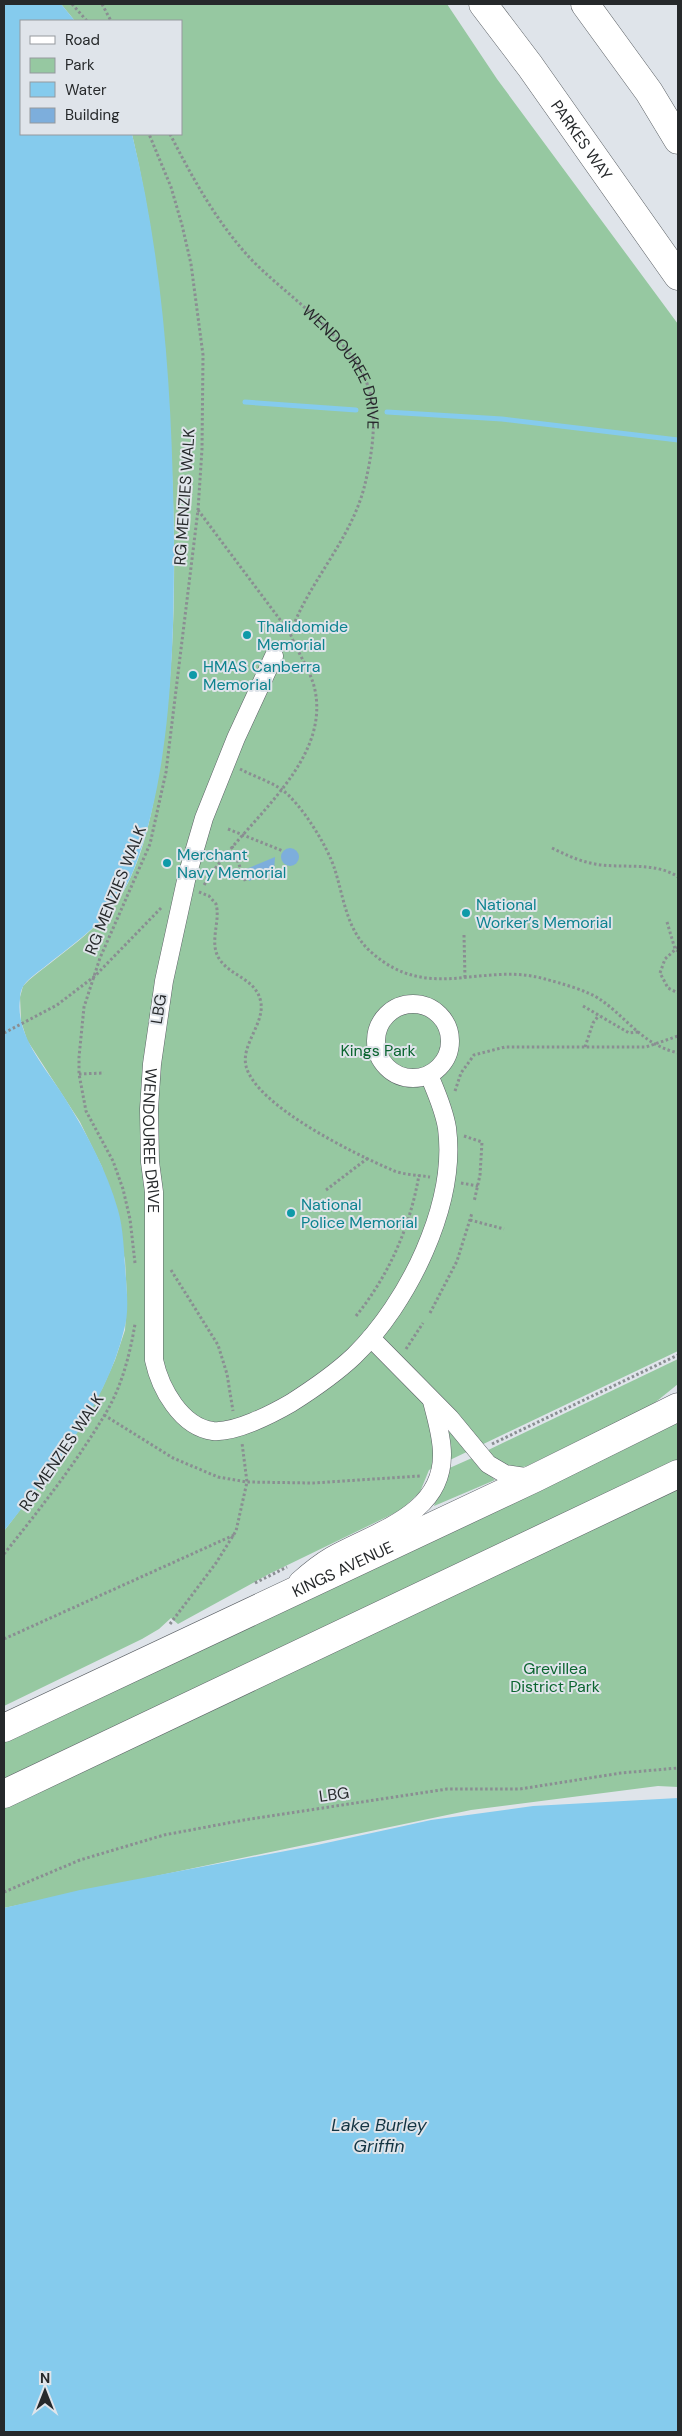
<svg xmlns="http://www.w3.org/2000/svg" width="682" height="2436" font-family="'DM Sans',sans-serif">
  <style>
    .green { fill: #96c8a1 }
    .water { fill: #85cbed }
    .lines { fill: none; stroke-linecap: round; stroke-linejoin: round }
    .stream { stroke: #85cbed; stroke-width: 5 }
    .building { fill: #7daedc }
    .minor-casing { stroke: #5c6166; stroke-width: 19 }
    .primary-casing { stroke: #5c6166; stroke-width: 29 }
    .path { stroke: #8a8e92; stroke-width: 3; stroke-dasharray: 2.5 2.5; stroke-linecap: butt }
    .minor { stroke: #fff; stroke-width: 18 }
    .primary { stroke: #fff; stroke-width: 28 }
    .culture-dot { fill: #0f9aa8; stroke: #dfe4ea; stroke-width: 2 }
    .labels { text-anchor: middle; stroke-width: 4; stroke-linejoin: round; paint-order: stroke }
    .street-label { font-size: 16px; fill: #26292b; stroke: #dfe4ea }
    .culture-label { font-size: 16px; fill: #0d838f; stroke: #dfe4ea; text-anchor: start }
    .park-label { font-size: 16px; fill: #0b6530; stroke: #dfe4ea }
    .water-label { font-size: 18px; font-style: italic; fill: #133442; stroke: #dfe4ea }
  </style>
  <rect width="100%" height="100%" fill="#dfe4ea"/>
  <g class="green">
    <path d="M 61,4 L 447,4 L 497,79 L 678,324 L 678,1351 L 429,1470 L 420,1492 L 401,1510 L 269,1574 L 178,1624 L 171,1618 L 159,1629 L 142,1639 L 4,1706 L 4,1531 L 52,1468 L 102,1389 L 115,1360 L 125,1330 L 127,1298 L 125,1260 L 102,1167 L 80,1122 L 27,1040 L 21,1021 L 20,997 L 23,986 L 29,980 C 63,952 108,924 128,883 C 149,841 156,790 163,743 C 179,628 175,513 168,397 C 163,308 152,220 132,134 L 181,134 L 181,21 L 75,21 Z"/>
    <polygon points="678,1359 678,1384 652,1405 527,1466 511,1470 482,1453"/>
    <polygon points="678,1418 678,1461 4,1781 4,1738"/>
    <polygon points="472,1458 495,1480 434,1506 445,1470"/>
    <polygon points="678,1485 678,1787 658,1786 471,1810 4,1908 4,1805"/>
  </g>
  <g class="water">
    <path d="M 4,4 L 61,4 L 75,21 L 21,21 L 21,134 L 132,134 C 165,268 173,410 174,548 C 174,649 171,769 136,864 C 129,883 119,900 105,916 C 88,934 67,949 47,965 C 40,971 30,977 24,985 C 21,989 20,994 20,999 C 15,1037 48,1070 66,1100 C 87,1134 107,1171 118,1210 C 124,1231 124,1256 126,1278 C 127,1295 129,1313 124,1330 C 106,1406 51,1471 4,1531 Z"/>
    <polygon points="678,1798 678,2432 4,2432 4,1908 80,1890 317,1845 431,1820 533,1806"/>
  </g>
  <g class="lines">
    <g class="stream">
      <polyline points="245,402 356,410"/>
      <polyline points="387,412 502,419 678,440"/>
    </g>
  </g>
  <g class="building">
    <circle cx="290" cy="857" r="9"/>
    <polygon points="275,857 274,871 249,881 244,870"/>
  </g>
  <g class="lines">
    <g class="minor-casing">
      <g id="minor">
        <path id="s2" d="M 274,656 L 236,738 L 204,818 L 187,876 L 164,981 L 152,1064 L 149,1109 L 150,1162 L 154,1192 L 154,1360 C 160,1388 181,1427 213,1431 C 235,1433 272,1414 291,1403 C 313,1389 335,1374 354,1356 C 408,1303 457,1205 447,1128 C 444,1109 436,1092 429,1075"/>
        <circle cx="413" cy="1041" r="37"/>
        <polyline points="371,1338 450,1418 488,1464 505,1474 532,1478"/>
        <path d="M 298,1581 C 308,1572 319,1563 331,1556 C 375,1531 443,1515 442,1454 C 442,1436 436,1418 432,1401"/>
      </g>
    </g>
    <g class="primary-casing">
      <g id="primary">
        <path id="s3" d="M 483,4 L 530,66 L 678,276"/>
        <polyline points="585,4 649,92 678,140"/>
        <path id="s4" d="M 4,1728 L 535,1478 L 678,1407"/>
        <polyline points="4,1794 678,1474"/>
      </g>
    </g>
    <g class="path">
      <polyline points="72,4 87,21"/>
      <polyline points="102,4 111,21"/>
      <path id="s1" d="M 170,134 C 192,177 216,221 249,257 C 286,297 364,344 372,402 C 376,428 371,459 365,484 C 352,539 309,581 291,632"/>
      <path d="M 198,510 L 290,633 C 298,655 313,672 316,696 C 326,770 237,827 203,887"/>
      <path d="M 240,769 C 253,776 269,781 281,789 C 301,803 328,847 335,870 C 344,899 347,931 371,952 C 429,1004 482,961 545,979 C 560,983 589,991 601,1000 C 620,1013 636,1034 657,1045 C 664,1049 671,1051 678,1053"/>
      <polyline points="228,829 283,851"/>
      <polyline points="232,846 246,883"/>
      <path d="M 552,848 C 566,855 579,861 595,864 C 621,869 655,861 678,877"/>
      <path d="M 199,892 L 209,896 L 216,904 C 221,922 208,943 220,960 C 232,977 257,979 261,1003 C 264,1024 241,1045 246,1066 C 256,1106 355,1154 392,1170 C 403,1175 418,1175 430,1177"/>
      <polyline points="667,922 675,949 678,951"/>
      <polyline points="464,935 465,978"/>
      <polyline points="678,947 665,959 660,973 668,988 678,993"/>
      <polyline points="583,1006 629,1033 639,1032"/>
      <polyline points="4,1033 57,1005 95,976 162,907"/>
      <polyline points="585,1047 593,1023 599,1015"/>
      <polyline points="79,1074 104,1073"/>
      <polyline points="455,1091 461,1073 474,1055 505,1047 646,1047 678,1036"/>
      <polyline points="464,1136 482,1142 480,1175 474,1202"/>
      <polyline points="461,1183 478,1186"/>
      <polyline points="326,1190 368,1158"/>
      <polyline points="470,1220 504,1229"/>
      <polyline points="135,1263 130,1219 123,1189 113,1161 86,1111 79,1074 79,1057 84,1007 100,958 150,844 166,772 198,510 202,449 203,355 191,264 182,225 171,187 149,134"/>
      <polyline points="171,1270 218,1345 227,1374 233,1411"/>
      <polyline points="430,1313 457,1261 472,1213"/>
      <path d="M 356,1316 C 389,1275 410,1227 419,1175"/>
      <polyline points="406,1349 423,1323"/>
      <polyline points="104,1415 173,1458 218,1477 247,1482 313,1483 420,1476"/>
      <polyline points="492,1444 678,1355"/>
      <path d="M 4,1554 C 40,1509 77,1462 107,1411 C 122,1385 130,1354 135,1324"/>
      <polyline points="255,1583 287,1567"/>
      <polyline points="170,1624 216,1563 236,1531 247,1482 242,1443"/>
      <polyline points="4,1639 234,1535"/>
      <polyline points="4,1892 80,1860 164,1835 244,1820 447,1789 520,1789 621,1773 678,1768"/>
    </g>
    <use href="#minor" class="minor"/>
    <use href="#primary" class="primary"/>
  </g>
  <g class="culture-dot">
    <circle cx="247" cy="635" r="5"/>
    <circle cx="193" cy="675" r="5"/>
    <circle cx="167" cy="863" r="5"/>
    <circle cx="466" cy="913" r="5"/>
    <circle cx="291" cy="1213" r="5"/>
  </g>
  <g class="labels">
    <g class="street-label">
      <text dy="6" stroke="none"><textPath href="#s3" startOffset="168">PARKES WAY</textPath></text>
      <text dy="6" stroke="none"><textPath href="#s1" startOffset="295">WENDOUREE DRIVE</textPath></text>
      <text transform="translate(184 497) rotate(-86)" y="6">RG MENZIES WALK</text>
      <text transform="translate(115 890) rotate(-68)" y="6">RG MENZIES WALK</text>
      <text transform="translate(158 1009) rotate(-81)" y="6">LBG</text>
      <text dy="6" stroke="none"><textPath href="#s2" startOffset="505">WENDOUREE DRIVE</textPath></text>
      <text transform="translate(61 1452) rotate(-56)" y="6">RG MENZIES WALK</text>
      <text dy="6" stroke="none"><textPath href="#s4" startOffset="374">KINGS AVENUE</textPath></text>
      <text transform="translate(334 1794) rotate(-8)" y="6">LBG</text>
    </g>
    <g class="culture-label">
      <text x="257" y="632">Thalidomide<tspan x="257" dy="18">Memorial</tspan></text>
      <text x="203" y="672">HMAS Canberra<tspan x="203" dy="18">Memorial</tspan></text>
      <text x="177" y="860">Merchant<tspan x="177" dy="18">Navy Memorial</tspan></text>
      <text x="476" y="910">National<tspan x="476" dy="18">Worker’s Memorial</tspan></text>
      <text x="301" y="1210">National<tspan x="301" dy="18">Police Memorial</tspan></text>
    </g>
    <g class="park-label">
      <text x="378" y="1056">Kings Park</text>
      <text x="555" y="1674">Grevillea<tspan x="555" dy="18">District Park</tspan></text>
    </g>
    <g class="water-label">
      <text x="379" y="2131">Lake Burley<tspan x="379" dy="21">Griffin</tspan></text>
    </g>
  </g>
  <rect width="682" height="2436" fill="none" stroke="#26292b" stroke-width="10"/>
  <rect x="20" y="20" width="162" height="115" fill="#dfe4ea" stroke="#95999e"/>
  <rect x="30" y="36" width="25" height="8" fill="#ffffff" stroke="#95999e"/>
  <text x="65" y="45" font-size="15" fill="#26292b">Road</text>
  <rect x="30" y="58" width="25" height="15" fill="#96c8a1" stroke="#95999e"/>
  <text x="65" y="70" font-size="15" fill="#26292b">Park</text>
  <rect x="30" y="82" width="25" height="15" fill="#85cbed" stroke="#95999e"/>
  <text x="65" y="95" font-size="15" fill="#26292b">Water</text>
  <rect x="30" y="108" width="25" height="15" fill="#7daedc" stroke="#95999e"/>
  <text x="65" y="120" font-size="15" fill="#26292b">Building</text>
  <g transform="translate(45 2391)" stroke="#dfe4ea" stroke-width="4" paint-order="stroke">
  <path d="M0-4L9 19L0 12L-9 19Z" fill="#26292b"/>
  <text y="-8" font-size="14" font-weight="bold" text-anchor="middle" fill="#26292b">N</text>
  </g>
</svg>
